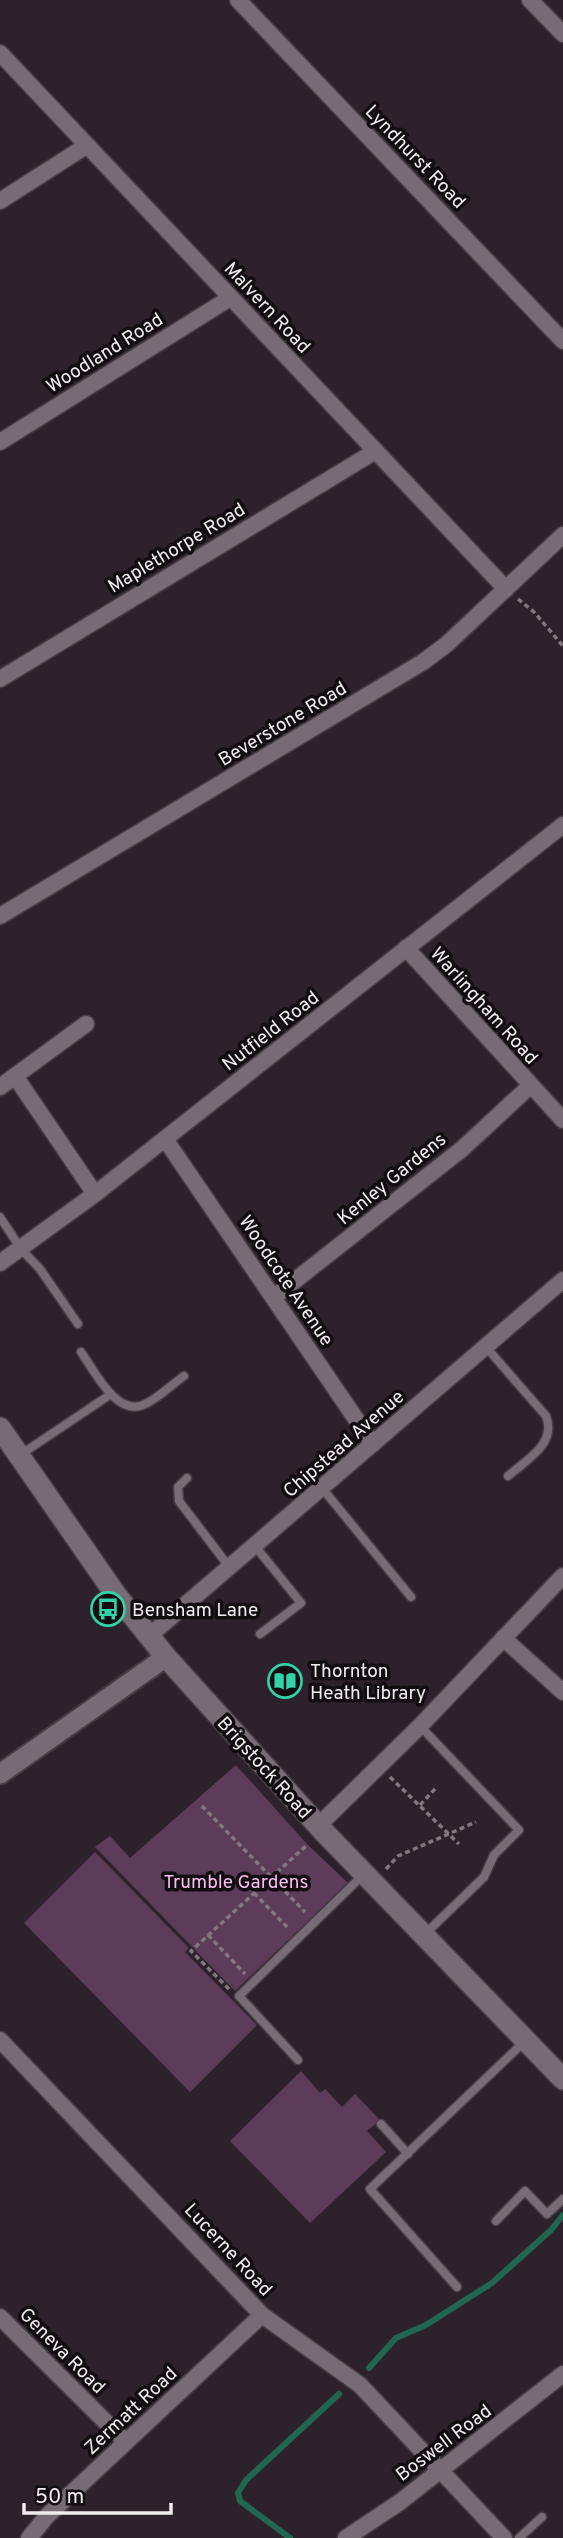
<svg xmlns="http://www.w3.org/2000/svg" width="563" height="2538" font-family="Overpass,sans-serif">
  <style>
    .green { fill: #5d3c59 }
    .lines { fill: none; stroke-linecap: round; stroke-linejoin: round }
    .stream { stroke: #206752; stroke-width: 6 }
    .service-casing { stroke: #463d44; stroke-width: 11 }
    .minor-casing { stroke: #463d44; stroke-width: 19 }
    .tertiary-casing { stroke: #463d44; stroke-width: 23 }
    .secondary-casing { stroke: #463d44; stroke-width: 24 }
    .path { stroke: #81787f; stroke-width: 3.5; stroke-dasharray: 5 3.5; stroke-linecap: butt }
    .service { stroke: #776b75; stroke-width: 8 }
    .minor { stroke: #776b75; stroke-width: 16 }
    .tertiary { stroke: #776b75; stroke-width: 19 }
    .secondary { stroke: #776b75; stroke-width: 21 }
    .labels { text-anchor: middle; stroke-width: 7; stroke-linejoin: round; paint-order: stroke }
    .street-label { font-size: 19px; fill: #f2ebf0; stroke: #120d11 }
    .poi-label { font-size: 19px; fill: #f2ebf0; stroke: #120d11; text-anchor: start }
    .park-label { font-size: 19px; fill: #fcbcf2; stroke: #120d11 }
  </style>
  <rect width="100%" height="100%" fill="#2d222b"/>
  <g class="green">
    <polygon points="236,1765 307,1844 348,1883 235,1991 95,1847 110,1836 130,1858"/>
    <polygon points="95,1852 189,1948 185,1952 257,2025 190,2092 24,1923"/>
    <polygon points="301,2071 320,2093 325,2089 342,2107 355,2094 380,2120 367,2131 386,2152 310,2223 230,2141"/>
  </g>
  <g class="lines">
    <g class="stream">
      <polyline points="369,2368 396,2338 426,2325 492,2283 551,2230 563,2215"/>
      <polyline points="290,2538 240,2501 238,2493 246,2480 339,2394"/>
    </g>
    <g class="service-casing">
      <g id="service">
        <polyline points="0,1217 21,1249 40,1269 78,1324"/>
        <path d="M 486,1347 L 546,1416 C 557,1444 526,1460 508,1476"/>
        <path d="M 81,1352 C 94,1370 116,1416 143,1405 C 158,1399 171,1385 184,1376"/>
        <polyline points="20,1455 111,1394"/>
        <polyline points="187,1478 178,1487 179,1501 230,1568"/>
        <polyline points="322,1488 411,1597"/>
        <polyline points="255,1546 301,1603 260,1634"/>
        <polyline points="420,1726 519,1830 494,1855 484,1877 424,1935"/>
        <polyline points="298,2060 239,1996 364,1874"/>
        <polyline points="381,2124 408,2154"/>
        <polyline points="496,2221 525,2191 547,2214 563,2199"/>
        <polyline points="457,2287 370,2189 524,2042"/>
        <polyline points="519,2538 542,2517"/>
      </g>
    </g>
    <g class="minor-casing">
      <g id="minor">
        <polyline points="238,0 563,341"/>
        <polyline points="530,0 563,34"/>
        <polyline points="0,53 506,589"/>
        <polyline points="0,201 86,146"/>
        <polyline points="0,442 230,298"/>
        <polyline points="0,679 374,452"/>
        <polyline points="0,916 423,662 447,644 563,535"/>
        <polyline points="406,948 563,1120"/>
        <polyline points="15,1076 95,1194"/>
        <polyline points="0,1087 86,1024"/>
        <polyline points="165,1139 373,1444"/>
        <polyline points="0,1263 95,1194 563,825"/>
        <polyline points="274,1297 462,1149 530,1086"/>
        <polyline points="149,1636 563,1280"/>
        <polyline points="503,1638 563,1692"/>
        <polyline points="318,1826 420,1726 563,1576"/>
        <polyline points="0,2040 262,2315 360,2385 504,2538"/>
        <polyline points="0,2317 126,2442"/>
        <polyline points="29,2538 47,2516 262,2315"/>
        <polyline points="346,2538 400,2502 563,2374"/>
      </g>
    </g>
    <g class="tertiary-casing">
      <polyline id="tertiary" points="0,1774 166,1657"/>
    </g>
    <g class="secondary-casing">
      <polyline id="secondary" points="0,1428 116,1595 166,1657 323,1831 563,2079"/>
    </g>
    <g class="path">
      <polyline points="518,599 534,612 563,646"/>
      <polyline points="390,1777 459,1844"/>
      <polyline points="420,1805 435,1789"/>
      <polyline points="202,1806 305,1912"/>
      <polyline points="386,1869 398,1856 476,1822"/>
      <polyline points="254,1893 289,1929"/>
      <polyline points="208,1935 245,1974"/>
      <polyline points="229,1989 191,1951 308,1844"/>
    </g>
    <use href="#service" class="service"/>
    <use href="#minor" class="minor"/>
    <use href="#tertiary" class="tertiary"/>
    <use href="#secondary" class="secondary"/>
  </g>
  <defs>
    <g id="bus-ring" transform="scale(1.75)"><circle r="9.5" fill="#120d11" stroke="#31d4a9" stroke-width="1.5"/><path d="M-5-6H5V4H4V6H2V4H-2V6H-4V4H-5ZM-3.5-4V0h7V-4ZM-3.5 1.2v1.5H-2V1.2ZM2 1.2v1.5H3.5V1.2Z" fill="#31d4a9"/></g>
    <g id="library-ring" transform="scale(1.75)"><circle r="9.5" fill="#120d11" stroke="#31d4a9" stroke-width="1.5"/><path d="M-6-4Q-3-5.5-.7-3.5V5Q-3 3-6 4ZM6-4Q3-5.5 .7-3.5V5Q3 3 6 4Z" fill="#31d4a9"/></g>
  </defs>
  <g fill-rule="evenodd">
    <use href="#bus-ring" x="108" y="1609"/>
    <use href="#library-ring" x="285" y="1681"/>
  </g>
  <g class="labels">
    <g class="street-label">
      <text transform="translate(416 156) rotate(46)" y="7">Lyndhurst Road</text>
      <text transform="translate(268 307) rotate(47)" y="7">Malvern Road</text>
      <text transform="translate(104 352) rotate(-32)" y="7">Woodland Road</text>
      <text transform="translate(176 547) rotate(-31)" y="7">Maplethorpe Road</text>
      <text transform="translate(282 723) rotate(-31)" y="7">Beverstone Road</text>
      <text transform="translate(485 1005) rotate(48)" y="7">Warlingham Road</text>
      <text transform="translate(270 1030) rotate(-38)" y="7">Nutfield Road</text>
      <text transform="translate(391 1178) rotate(-39)" y="7">Kenley Gardens</text>
      <text transform="translate(287 1280) rotate(56)" y="7">Woodcote Avenue</text>
      <text transform="translate(343 1443) rotate(-41)" y="7">Chipstead Avenue</text>
      <text transform="translate(265 1767) rotate(48)" y="7">Brigstock Road</text>
      <text transform="translate(229 2249) rotate(47)" y="7">Lucerne Road</text>
      <text transform="translate(63 2350) rotate(45)" y="7">Geneva Road</text>
      <text transform="translate(130 2410) rotate(-43)" y="7">Zermatt Road</text>
      <text transform="translate(443 2442) rotate(-37)" y="7">Boswell Road</text>
    </g>
    <g class="poi-label">
      <text x="132" y="1616">Bensham Lane</text>
      <text x="310" y="1677">Thornton<tspan x="310" dy="22">Heath Library</tspan></text>
    </g>
    <g class="park-label">
      <text x="236" y="1888">Trumble Gardens</text>
    </g>
  </g>
  <path d="M24 2503v10h147v-10" fill="none" stroke="#f2ebf0" stroke-width="3.5"/>
  <text x="35" y="2503" font-size="21" fill="#f2ebf0" stroke="#120d11" stroke-width="5" paint-order="stroke">50 m</text>
</svg>
